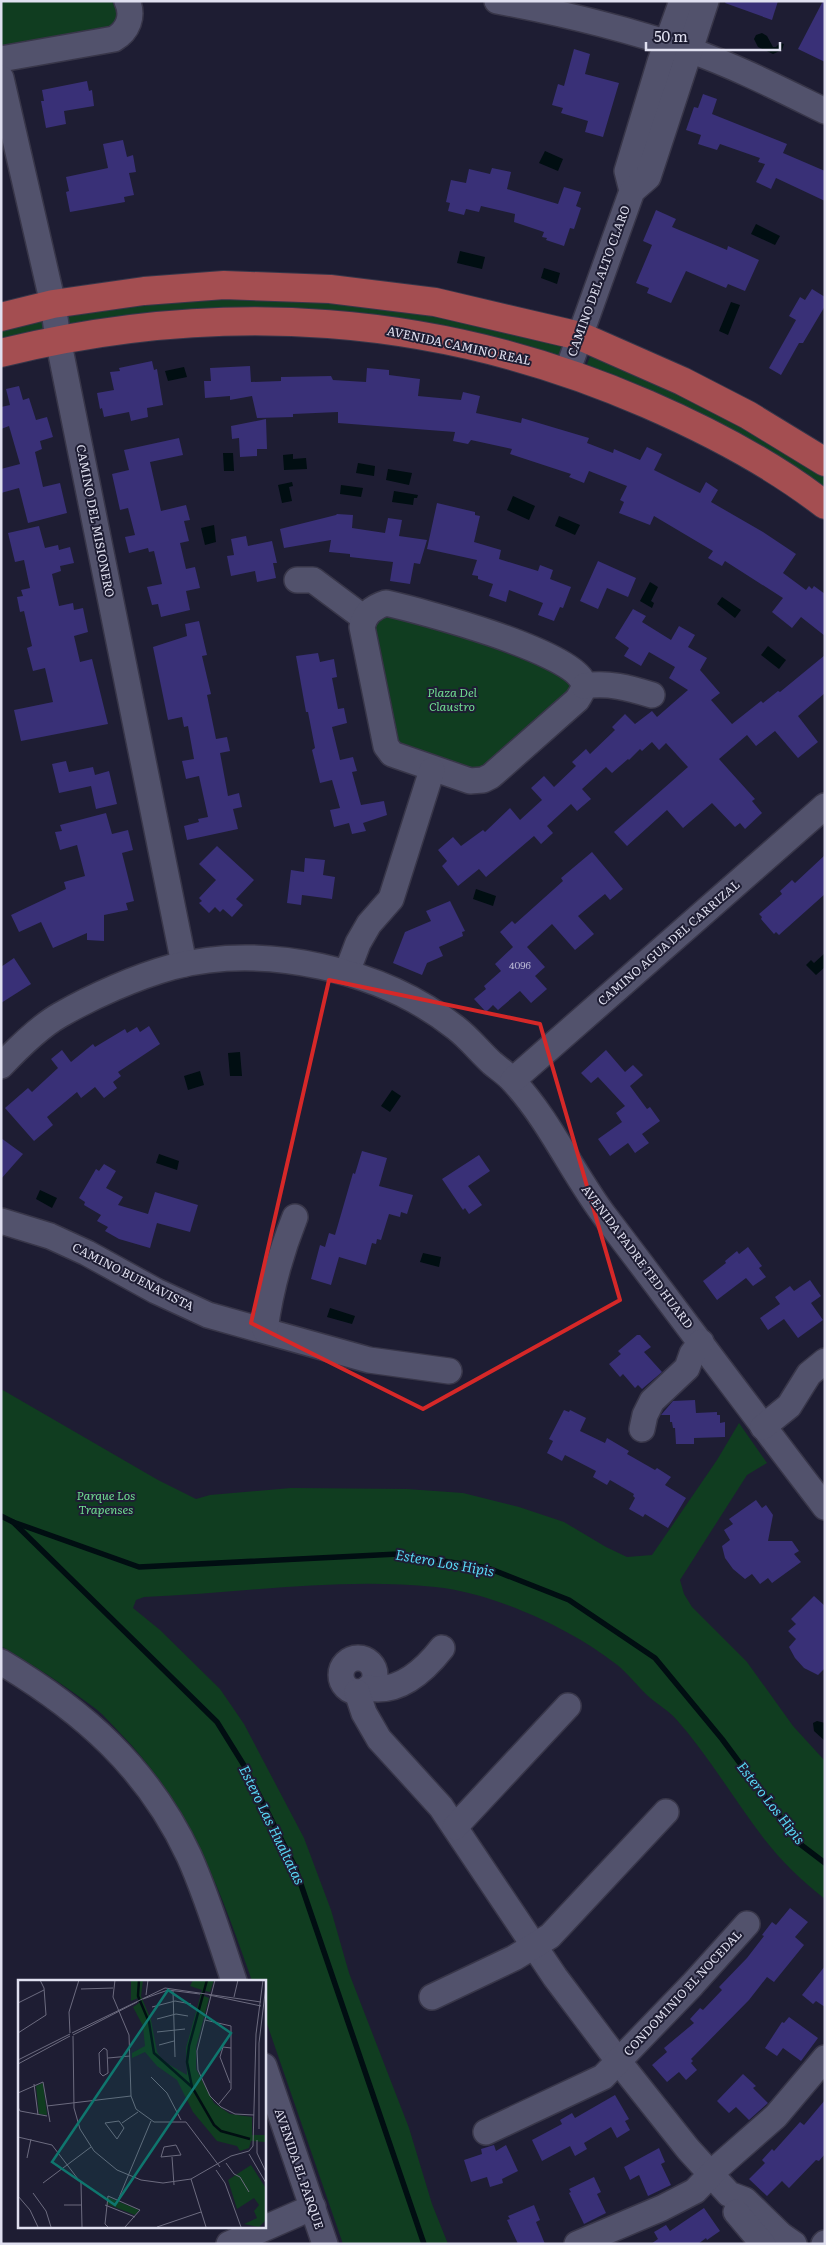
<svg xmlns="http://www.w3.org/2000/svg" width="826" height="2245" font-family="Literata,serif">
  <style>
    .green { fill: #103d20 }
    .water { fill: #010e12 }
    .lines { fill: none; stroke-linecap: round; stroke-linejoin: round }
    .stream { stroke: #010e12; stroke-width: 5.5 }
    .building { fill: #393077 }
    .minor-casing { stroke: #383649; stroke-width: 28 }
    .major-casing { stroke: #383649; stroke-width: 30 }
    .minor { stroke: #52526c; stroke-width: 25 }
    .major { stroke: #a44e51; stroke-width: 28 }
    .marked { fill: none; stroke: #d62828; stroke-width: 4; stroke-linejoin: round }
    .labels { text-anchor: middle; stroke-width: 4; stroke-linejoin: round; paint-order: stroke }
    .number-label { font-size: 10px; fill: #b6b4d2 }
    .street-label { font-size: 12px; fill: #e0e0f0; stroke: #1e1d33 }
    .park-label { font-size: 12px; font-style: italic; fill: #70dc91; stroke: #1e1d33 }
    .water-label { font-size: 14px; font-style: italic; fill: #58d7f4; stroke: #1e1d33 }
    .inset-river { fill: none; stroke: #010e12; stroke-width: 2.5 }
    .inset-road { fill: none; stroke: #6c6b7f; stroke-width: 1 }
    .view { fill: #0f766e; fill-opacity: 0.15; stroke: #0f766e; stroke-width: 2.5 }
    .inset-edge { fill: none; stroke: #e0e0f0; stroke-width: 2.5 }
  </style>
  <rect width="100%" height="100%" fill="#1e1d33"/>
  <g class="green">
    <polygon points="1,1 112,1 118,16 115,24 107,28 1,49"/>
    <polygon points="269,296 401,308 559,342 563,349 561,356 556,358 469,335 76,327 70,323 68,318 72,311 138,301"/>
    <polygon points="36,319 42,322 43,328 38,333 1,342 1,328"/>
    <polygon points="597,356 687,394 825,475 825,492 591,369 587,364 590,357"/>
    <polygon points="391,616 422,622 565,675 572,684 571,694 483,770 472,772 396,742 370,627 376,617"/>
    <path d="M 1,1389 L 158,1480 L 196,1499 L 210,1495 L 291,1488 L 407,1489 L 463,1493 L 519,1507 L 564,1522 L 606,1547 L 627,1557 L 652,1555 L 717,1460 L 739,1423 L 767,1463 L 747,1475 L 680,1580 L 684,1594 L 692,1607 L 747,1662 L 793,1726 L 825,1761 L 825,1899 C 802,1881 782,1862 765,1840 C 734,1800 709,1756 676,1719 C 668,1710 657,1704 648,1696 C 637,1686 628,1673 616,1664 C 570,1628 494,1593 435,1587 C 339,1577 241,1593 144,1597 L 136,1600 L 133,1608 L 160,1630 L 220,1689 L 244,1724 L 304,1838 L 331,1910 L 349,1973 L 409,2128 L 432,2204 L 448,2244 L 343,2244 L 264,2015 L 264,1981 L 252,1981 C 221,1891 188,1802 120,1733 C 112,1725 105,1716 96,1709 C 66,1686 33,1665 1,1646 Z"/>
  </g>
  <g class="water">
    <polygon points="762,33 767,36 773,47 776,47 780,43 784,44 782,50 773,54 758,47 754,39 756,35"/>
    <polygon points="545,151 563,159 558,171 539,163"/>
    <polygon points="756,224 780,236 775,245 751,234"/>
    <polygon points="460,251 485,257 482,269 457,263"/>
    <polygon points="544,268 560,273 557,284 541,278"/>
    <polygon points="731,302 740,305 728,335 719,331"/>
    <polygon points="184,367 187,377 168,381 165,371"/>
    <polygon points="223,453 233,453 234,471 224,471"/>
    <polygon points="293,454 293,459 306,458 307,469 284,470 283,455"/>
    <polygon points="358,463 375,466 374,476 356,473"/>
    <polygon points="388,469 412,473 409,485 386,480"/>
    <polygon points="292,482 293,486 289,487 292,501 282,503 278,485"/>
    <polygon points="341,485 363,488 361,497 340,494"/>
    <polygon points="394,491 418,495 417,498 414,498 413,505 392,502"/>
    <polygon points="513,496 535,506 529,520 507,510"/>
    <polygon points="559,516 580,525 575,535 555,526"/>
    <polygon points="214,525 216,542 205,545 201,528"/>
    <polygon points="650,582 658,587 651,601 654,603 652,608 640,601"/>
    <polygon points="722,597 741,610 735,618 717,604"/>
    <polygon points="768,646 786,660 779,669 761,655"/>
    <polygon points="476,889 496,896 493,906 473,899"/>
    <polygon points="825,953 825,967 816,975 806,965 811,960 814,963"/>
    <polygon points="240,1052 242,1076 230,1076 228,1053"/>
    <polygon points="200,1071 204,1085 188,1090 184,1076"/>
    <polygon points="392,1090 401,1096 390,1112 381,1106"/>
    <polygon points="159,1154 179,1161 177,1170 156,1163"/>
    <polygon points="40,1190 57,1198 52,1208 36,1199"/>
    <polygon points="423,1253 441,1257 439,1267 420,1262"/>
    <polygon points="330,1308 355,1316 352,1324 327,1317"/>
    <polygon points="817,1721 825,1723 825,1741 814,1731 813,1723"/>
  </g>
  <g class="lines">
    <g class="stream">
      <polyline points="1,1516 13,1522 217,1722 245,1767 295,1867 424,2244"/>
      <polyline points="13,1522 139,1567 398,1554 488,1568 569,1600 655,1658 722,1739 800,1844 825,1863"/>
    </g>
  </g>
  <g class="building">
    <polygon points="726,1 778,1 772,20 725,3"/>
    <polygon points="823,1 825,1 825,62 798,49"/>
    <polygon points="574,49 590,54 585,74 619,83 603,137 585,132 588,121 561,113 563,108 552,105 558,84 564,86"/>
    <polygon points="87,81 89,91 92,90 94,106 64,111 66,124 46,128 41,101 44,101 42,90"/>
    <polygon points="703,94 717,99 712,114 787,144 783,153 825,171 825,201 776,178 771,189 756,182 765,164 758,162 760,158 720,144 717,150 698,144 701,135 686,130 694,107 698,108"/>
    <polygon points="123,140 127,157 133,155 136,172 129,173 134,195 124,197 125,202 70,212 66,192 69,191 66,177 108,168 103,144"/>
    <polygon points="492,168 511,172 507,189 558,204 564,187 581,192 576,206 581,208 574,229 570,228 564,246 546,240 547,238 542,237 544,232 514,222 515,214 481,206 479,212 466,209 464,215 448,211 450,203 446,202 451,180 466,183 469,169 490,174"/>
    <polygon points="656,210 676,219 672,227 727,250 728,246 759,260 745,291 728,284 726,288 686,271 671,303 647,293 649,288 636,283 652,245 643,241"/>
    <polygon points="812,289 825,297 825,306 803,343 799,343 781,375 769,368 796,320 789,316 800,297 805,300"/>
    <polygon points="152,361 154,370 157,369 163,405 147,408 148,417 131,421 129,412 104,417 102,408 100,409 97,393 114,390 110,372 120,371 119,368"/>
    <polygon points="250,366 251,382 281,381 281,377 331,376 333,380 366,382 367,368 389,370 389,375 420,379 418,396 461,400 463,392 480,396 476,413 521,423 522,418 552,427 589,438 587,443 613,453 614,449 640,460 647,447 662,454 654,470 700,493 706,482 718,490 711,502 763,532 796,554 783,573 806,590 809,586 812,589 814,586 825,594 825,636 801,617 792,628 772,612 783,598 725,561 722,566 708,558 713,551 654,516 650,525 619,513 624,502 620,500 627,486 589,471 584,483 569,477 571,474 510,454 512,449 471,440 468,444 453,441 455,432 338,423 338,412 293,414 293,417 257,418 252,396 230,400 230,396 205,398 204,381 211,381 210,368"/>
    <polygon points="19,386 23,400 29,398 36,420 47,417 53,437 40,441 42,449 35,452 43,487 60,483 67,513 28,523 19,488 1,493 1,469 20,464 9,426 1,429 1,407 10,405 6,389"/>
    <polygon points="266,419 267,449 257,449 257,456 240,457 239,438 232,439 231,426"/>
    <polygon points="179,438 183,455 150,462 161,511 186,505 190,520 184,521 189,541 180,543 186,569 195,567 200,588 186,591 190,610 161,617 158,604 152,605 147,587 162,584 154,551 149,552 148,548 129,553 125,537 135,535 128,508 120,510 112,474 129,470 124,450"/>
    <polygon points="437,503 475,512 475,515 480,516 474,542 501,550 499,559 538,571 540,565 553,570 550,579 571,587 563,608 560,607 554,621 538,615 543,603 509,590 506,602 489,596 493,584 478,579 478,576 472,575 477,560 427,549"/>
    <polygon points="337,514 353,515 352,528 385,533 388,518 402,520 399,536 427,540 420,564 414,563 410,584 390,581 393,562 350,557 350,554 329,552 331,540 284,548 280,529 336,515"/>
    <polygon points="39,526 45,548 58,545 59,550 70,547 74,563 60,566 61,571 52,574 59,606 73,603 74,610 83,608 88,632 74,636 80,662 92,659 108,724 21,741 14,710 53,702 45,668 33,671 27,648 32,646 24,611 20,612 17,597 23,596 21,590 30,588 24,560 15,562 8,533"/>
    <polygon points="246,536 248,546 272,541 277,563 273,563 276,578 257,582 255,571 231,576 227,556 234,555 231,539"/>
    <polygon points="598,561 636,578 628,597 607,588 598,609 580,601"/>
    <polygon points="633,609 646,616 642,622 671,640 679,626 695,635 688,647 707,658 700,670 720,693 711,700 732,724 761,701 763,703 778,691 780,692 825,655 825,693 798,716 818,742 798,758 775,731 756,746 747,735 719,759 755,799 752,801 762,813 745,829 740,823 735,827 712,803 683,828 667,810 627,846 614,832 688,767 666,743 659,750 652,742 642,751 640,749 629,760 628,759 612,773 606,767 582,789 591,799 577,811 571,804 547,826 553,833 541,844 534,836 486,877 479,869 458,886 442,866 447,861 438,850 453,837 461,846 483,830 485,832 510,808 520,820 542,800 531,788 544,776 554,787 576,766 572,762 586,749 590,754 615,730 612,727 625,714 635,724 652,711 657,717 688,690 669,678 675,667 649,652 641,666 624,656 629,648 615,638"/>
    <polygon points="199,621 207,655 202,656 211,694 207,695 216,739 227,737 230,751 220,753 228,796 239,793 242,807 233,809 238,829 187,840 184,826 199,822 198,819 208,817 199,776 186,779 182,761 194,759 188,726 184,727 182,717 168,720 153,647 187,636 185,624"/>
    <polygon points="318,653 320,662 334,659 337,677 332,678 338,709 344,708 347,723 332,727 340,760 353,757 357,771 352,772 361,805 384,801 387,815 363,823 366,831 352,834 349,823 334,827 330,810 340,808 332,780 320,783 312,750 315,748 308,712 306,712 296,656"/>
    <polygon points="66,761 69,772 93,767 95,775 109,771 117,804 96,809 91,786 59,793 52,764"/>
    <polygon points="106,813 112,834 128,830 133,850 122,853 134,901 126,903 128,910 104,915 104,941 87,940 87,933 53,948 41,922 19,932 11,915 66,889 64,882 85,876 77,845 60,850 55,832 62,831 60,825"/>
    <polygon points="217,846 254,880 236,899 243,905 232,917 223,909 220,912 215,907 209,913 199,903 202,901 199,898 216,880 199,864"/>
    <polygon points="592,852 623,889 610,900 605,894 578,916 594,934 575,950 552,924 527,947 545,967 535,976 547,989 531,1003 520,991 498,1010 493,1005 486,1012 474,999 486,989 484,986 501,971 495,964 513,947 500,932 512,921 515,924 563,881 561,878"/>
    <polygon points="825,855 825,894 779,935 776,932 774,934 761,919 762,917 759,914 782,894 780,891 792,880 795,883"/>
    <polygon points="305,858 325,860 323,875 335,877 332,899 302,895 301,905 287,903 291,870 304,872"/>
    <polygon points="450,901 465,931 462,932 463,936 439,947 443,956 427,963 422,975 393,963 405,932 431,921 426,911"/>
    <polygon points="14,958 31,984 1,1003 1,967"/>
    <polygon points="149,1026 160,1044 118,1072 121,1076 113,1082 117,1088 104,1098 95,1087 81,1098 77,1092 47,1117 53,1125 34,1141 5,1108 28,1088 32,1092 58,1068 51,1059 62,1050 71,1062 93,1044 95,1047 125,1029 127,1033 137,1027 140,1032"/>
    <polygon points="606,1050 625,1072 633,1065 643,1075 630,1086 647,1109 650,1107 660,1121 642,1134 649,1143 635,1153 628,1143 610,1156 598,1139 622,1122 616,1113 625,1106 598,1077 591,1083 581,1073"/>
    <polygon points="1,1138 23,1154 1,1179"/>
    <polygon points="362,1151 387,1158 379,1186 413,1195 407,1214 401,1212 400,1217 389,1214 381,1240 377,1239 376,1244 372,1243 366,1265 339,1257 331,1285 311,1279 320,1245 325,1247 329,1233 335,1235 353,1173 355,1174"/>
    <polygon points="479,1155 490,1171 468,1186 482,1205 469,1214 465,1208 463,1210 442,1179"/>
    <polygon points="104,1164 116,1171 106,1188 123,1197 118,1205 148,1214 155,1192 198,1205 190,1232 157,1223 150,1248 119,1239 105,1231 108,1227 97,1221 101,1215 84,1205 85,1202 79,1198 96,1169 99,1171"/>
    <polygon points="748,1247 762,1266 759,1268 766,1277 753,1286 746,1278 717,1300 703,1281 726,1263 725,1261 737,1251 739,1254"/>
    <polygon points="810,1280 821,1296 811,1303 823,1320 798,1338 784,1319 768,1330 760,1318 780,1304 775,1297 790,1286 794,1291"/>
    <polygon points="637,1335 640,1335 651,1347 644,1352 662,1372 642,1389 638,1385 635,1388 623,1374 620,1377 609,1364 621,1354 618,1351"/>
    <polygon points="695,1400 696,1413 717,1412 717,1415 720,1415 720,1423 725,1422 725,1437 694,1438 694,1444 676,1444 675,1428 673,1428 672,1422 670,1422 670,1415 661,1415 673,1401"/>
    <polygon points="564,1410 569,1412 570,1410 586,1418 580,1431 605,1443 607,1438 629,1451 627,1454 655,1470 657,1468 671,1477 665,1485 686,1498 668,1528 645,1514 643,1517 629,1509 635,1498 633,1496 634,1494 610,1480 607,1485 593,1477 596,1471 565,1455 562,1461 547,1453 553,1441 549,1439"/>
    <polygon points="756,1500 762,1508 766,1505 773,1515 768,1541 792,1541 799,1551 794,1554 801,1562 772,1583 768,1578 760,1584 752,1574 745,1579 733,1569 725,1558 722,1546 730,1540 724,1530 733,1524 729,1519"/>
    <polygon points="814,1596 825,1606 825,1668 818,1675 804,1668 795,1658 789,1647 796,1639 788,1631 796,1624 791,1619"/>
    <polygon points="790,1908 808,1922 795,1937 804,1945 774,1982 767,1977 749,2000 691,2059 693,2061 691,2063 697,2070 686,2080 679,2072 667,2082 652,2065 667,2052 664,2048 694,2023 690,2019 700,2008 703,2010 722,1990 719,1987 747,1958 764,1936 762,1935 772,1922 776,1925"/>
    <polygon points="825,1966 825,2007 816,2001 813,2004 802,1995"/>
    <polygon points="789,2017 818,2038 801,2061 783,2048 777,2056 765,2048 782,2022 784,2023"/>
    <polygon points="743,2074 756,2086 753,2088 768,2103 749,2120 736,2107 729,2113 717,2101"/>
    <polygon points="615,2095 629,2119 625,2121 630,2130 617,2138 611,2127 584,2143 587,2149 575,2156 570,2146 542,2161 532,2140 562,2124 560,2120 572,2113 575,2118"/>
    <polygon points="825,2100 825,2154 819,2161 816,2160 789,2188 782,2181 767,2196 749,2179 765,2163 762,2160 772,2149 774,2151 800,2122 804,2125"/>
    <polygon points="494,2145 496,2151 506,2145 518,2171 502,2179 503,2183 490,2187 487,2177 471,2182 464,2160 482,2154 481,2149"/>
    <polygon points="659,2148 665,2162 661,2164 671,2185 648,2196 639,2175 630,2180 624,2167"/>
    <polygon points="594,2177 601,2192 597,2194 606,2213 584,2224 569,2193 571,2192 569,2189"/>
    <polygon points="534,2205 540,2220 536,2222 545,2244 518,2244 507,2220 510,2219 508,2216"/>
    <polygon points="704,2208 720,2231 707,2240 706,2238 698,2244 651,2244 658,2239 654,2232 666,2225 670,2231"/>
  </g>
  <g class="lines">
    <g class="minor-casing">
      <g id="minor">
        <path d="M 497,1 C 562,13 627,29 689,50 C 735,66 780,89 825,111"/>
        <path d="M 1,59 L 114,39 C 128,31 134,16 127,1"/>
        <polyline points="1,78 53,304 58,339 184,964"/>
        <polyline points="632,191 627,171 660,62 682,1"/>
        <polyline points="567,372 632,191 648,177 706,1"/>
        <polyline points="297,580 313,580 364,618"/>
        <path d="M 386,603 C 422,611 566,650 582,680 C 586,687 581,694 577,700 L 491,776 L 483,780 L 470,781 L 392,754 L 386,746 L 362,627 C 364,614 373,607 386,603 Z"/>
        <path d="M 584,686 C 608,682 629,688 652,695"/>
        <polyline points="347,972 358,943 369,924 391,899 432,770"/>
        <path d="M 1,1066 C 18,1048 39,1027 60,1015 C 93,996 136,977 172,967 C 264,943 382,969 456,1028 C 469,1038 480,1052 492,1063 C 499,1069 507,1074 513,1081 C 551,1122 573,1175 607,1219 C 680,1315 751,1411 825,1507"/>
        <polyline points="513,1080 825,806"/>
        <polyline points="1,1221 50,1236 87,1253 156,1291 208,1315 369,1360 449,1371"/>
        <path d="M 265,1330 C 270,1293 281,1252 295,1217"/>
        <polyline points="763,1427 789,1406 809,1374 825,1361"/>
        <polyline points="642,1429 645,1415 652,1401 687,1368 692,1354 701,1342"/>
        <circle cx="358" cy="1675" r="17"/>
        <path d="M 1,1662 C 83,1711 148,1768 189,1856 C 207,1896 220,1939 234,1981"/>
        <path d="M 368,1688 C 399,1694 424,1671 442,1648"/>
        <polyline points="357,1692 364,1713 379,1739 441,1807 555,1977 619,2062 688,2149 729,2194 745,2200 781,2235 794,2244"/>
        <polyline points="455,1827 568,1706"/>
        <polyline points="432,1997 514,1958 550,1936 666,1812"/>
        <polyline points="264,2066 325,2244"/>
        <polyline points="486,2132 603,2077 692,1985 747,1924"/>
        <polyline points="736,2212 763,2244"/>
        <polyline points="229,2244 313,2207"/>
        <polyline points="577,2244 662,2208 695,2191 718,2167 776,2116 825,2058"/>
        <polyline points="824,2244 825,2243"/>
      </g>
    </g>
    <g class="major-casing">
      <g id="major">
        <polyline points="1,317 53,304 144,291 224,285 330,289 435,302 580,336 682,381 748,415 825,462"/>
        <path d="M 1,353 C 221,299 439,313 647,404 C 709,431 771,463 825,505"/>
      </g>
    </g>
    <use href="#minor" class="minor"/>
    <use href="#major" class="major"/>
  </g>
  <path class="marked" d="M 329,980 L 540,1024 L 620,1300 L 423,1409 L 251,1323 Z"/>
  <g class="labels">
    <g class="number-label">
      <text x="520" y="969">4096</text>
    </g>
    <g class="street-label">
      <text transform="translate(599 281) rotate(-70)" y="4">CAMINO DEL ALTO CLARO</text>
      <text transform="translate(459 346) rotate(12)" y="4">AVENIDA CAMINO REAL</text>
      <text transform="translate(95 521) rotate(79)" y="4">CAMINO DEL MISIONERO</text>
      <text transform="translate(669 943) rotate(-41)" y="4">CAMINO AGUA DEL CARRIZAL</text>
      <text transform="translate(637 1257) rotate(53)" y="4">AVENIDA PADRE TED HUARD</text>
      <text transform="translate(133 1277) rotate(27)" y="4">CAMINO BUENAVISTA</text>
      <text transform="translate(683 1993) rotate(-47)" y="4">CONDOMINIO EL NOCEDAL</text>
      <text transform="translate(299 2169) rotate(71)" y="4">AVENIDA EL PARQUE</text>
    </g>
    <g class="park-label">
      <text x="452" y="697">Plaza Del<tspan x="452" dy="14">Claustro</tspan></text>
      <text x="106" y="1500">Parque Los<tspan x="106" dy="14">Trapenses</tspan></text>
    </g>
    <g class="water-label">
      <text transform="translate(445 1563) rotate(10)" y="5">Estero Los Hipis</text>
      <text transform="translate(771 1803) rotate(52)" y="5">Estero Los Hipis</text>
      <text transform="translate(272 1825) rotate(64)" y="5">Estero Las Hualtatas</text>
    </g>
  </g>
  <g transform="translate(18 1980)">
    <rect width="248" height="248" fill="#1e1d33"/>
    <path d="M 113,0 L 125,0 L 123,16 L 133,40 L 139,72 L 145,81 L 169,95 L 168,68 L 184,10 L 172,6 L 175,0 L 196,0 L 192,12 L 187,11 L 186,16 L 191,18 L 178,67 L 178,89 L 196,123 L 212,134 L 234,137 L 234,155 L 247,155 L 247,162 L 233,161 L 231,168 L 222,171 L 219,166 L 199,161 L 175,132 L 159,100 L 139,86 L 127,72 L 114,78 L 114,73 L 127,66 L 125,46 L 115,27 L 121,23 L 120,18 L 113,21 ZM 25,103 L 29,135 L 21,134 L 18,106 ZM 233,185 L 247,207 L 247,241 L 241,247 L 226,244 L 239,238 L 236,231 L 241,225 L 236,218 L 219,229 L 210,200 ZM 89,217 L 121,230 L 117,235 L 89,224 Z" fill="#103d20"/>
    <path class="inset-river" d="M 121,0 L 120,16 L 131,42 L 136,73 L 174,107M 189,0 L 171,66 L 169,82 L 174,107 L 196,145 L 203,151 L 232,159"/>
    <path class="inset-road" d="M 97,0 L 95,17 L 111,55 L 113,116 L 118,129 L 136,142 L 168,142 L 202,187M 197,0 L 179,71 L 180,90 L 192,116 L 203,127 L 217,134 L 236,135M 63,9 L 95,8M 155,11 L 157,77M 128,15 L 130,0M 191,15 L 243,26M 216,17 L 220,0M 125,19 L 150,10 L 182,14M 0,23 L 26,10M 134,27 L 157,21 L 173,24M 139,39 L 158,34 L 170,36M 187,40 L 213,46 L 213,109 L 200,125M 139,52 L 167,49M 0,53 L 28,35 L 26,8 L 22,0M 52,53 L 51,32 L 61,0M 54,53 L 147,8 L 243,22M 55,55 L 119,22M 55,56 L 56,128 L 62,149 L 76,171 L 99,190 L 123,200 L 145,203 L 173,199 L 213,176 L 231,171 L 235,166 L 238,54 L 245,0M 141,65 L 156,61M 86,68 L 89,70 L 90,93 L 85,96 L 82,93 L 81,73 ZM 90,78 L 112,76M 0,80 L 52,54M 0,84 L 52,56M 133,97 L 149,113 L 163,140M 212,103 L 202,77 L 205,67 L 213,68M 16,104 L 20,135M 0,113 L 25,102 L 32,142M 29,126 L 113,116M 0,127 L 2,131 L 29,136M 101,141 L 106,148 L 99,159 L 87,143 ZM 104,143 L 120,132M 241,149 L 241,63 L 248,5M 0,157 L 34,165 L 63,203 L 64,247M 239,160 L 239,173 L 248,192M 158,165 L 163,175 L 143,177 L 146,167 ZM 231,174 L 248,203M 154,177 L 156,205M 9,178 L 13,159M 208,183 L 216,194 L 222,197 L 231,212M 198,190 L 207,203 L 223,247M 173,199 L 188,247M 25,203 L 73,167M 15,213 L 28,231 L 33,247M 0,216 L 12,230 L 20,247M 100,220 L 133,141M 46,225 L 64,225M 87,225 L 117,237M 90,247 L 87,244 L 90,216 L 122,230 L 107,247M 139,247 L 183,232"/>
    <path class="view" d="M 150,10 L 213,53 L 97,225 L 34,182 Z"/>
    <rect width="248" height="248" class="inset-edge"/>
  </g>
  <rect width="826" height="2245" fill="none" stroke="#e0e0f0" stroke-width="5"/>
  <path d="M646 42v8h134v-8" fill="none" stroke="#e0e0f0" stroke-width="2.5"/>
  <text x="654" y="42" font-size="15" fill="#e0e0f0" stroke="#1e1d33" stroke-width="4" paint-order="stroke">50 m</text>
</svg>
